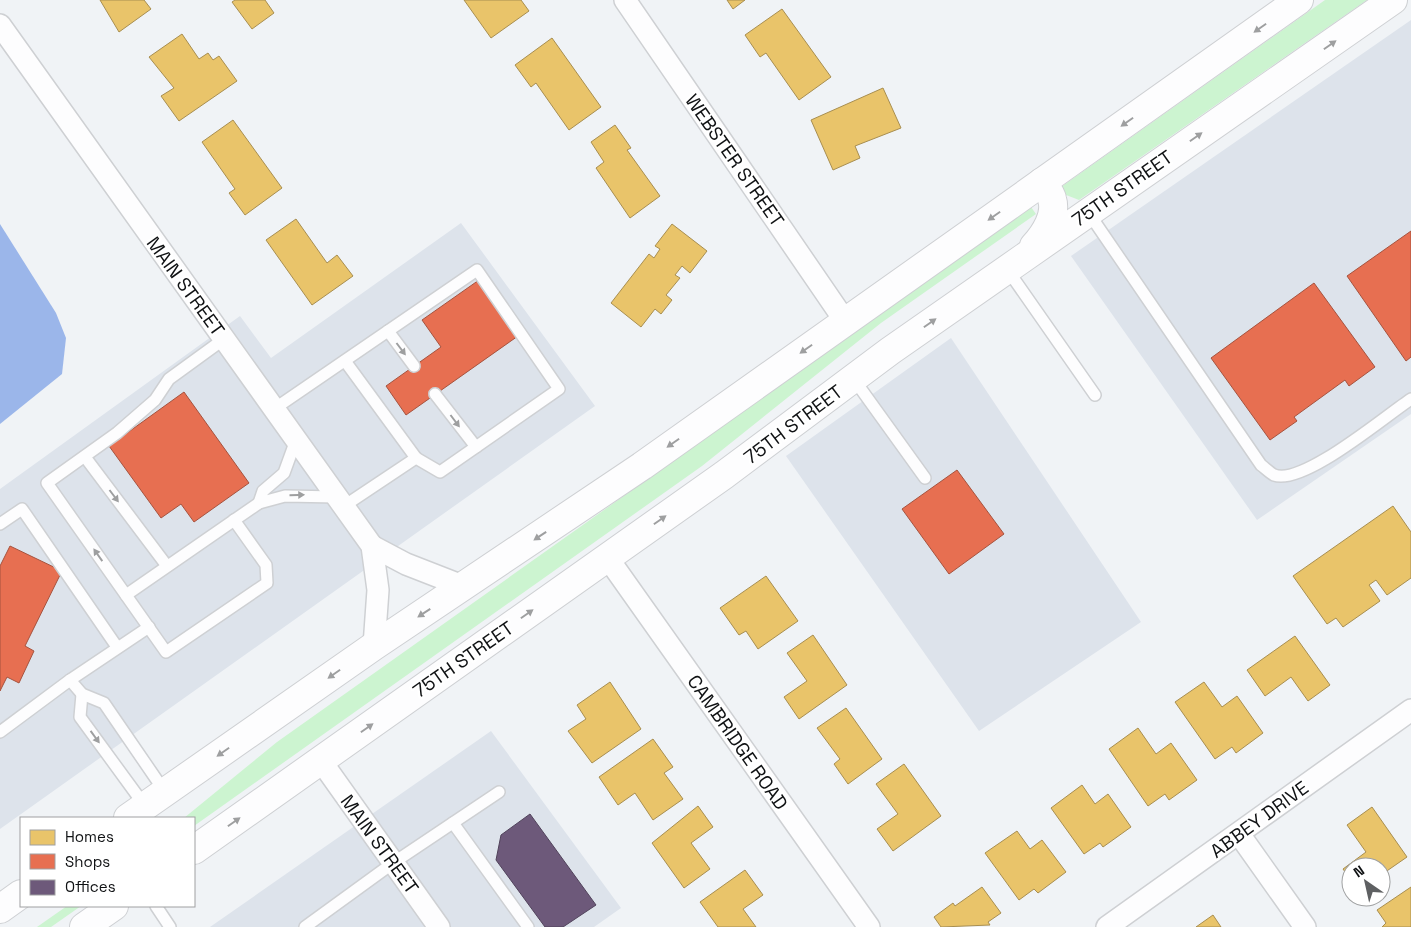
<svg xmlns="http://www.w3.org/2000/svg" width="1411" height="927" font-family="'Space Grotesk',sans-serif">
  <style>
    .built { fill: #dde3eb }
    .green { fill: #ccf4d0 }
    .water { fill: #9bb6ea }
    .homes { fill: #e9c46a; stroke: #a88e50 }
    .shops { fill: #e76f51; stroke: #a6533e }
    .offices { fill: #6d597a; stroke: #51435b }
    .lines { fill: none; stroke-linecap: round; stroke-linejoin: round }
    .lane-casing { stroke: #ced0d3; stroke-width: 14 }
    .street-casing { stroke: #ced0d3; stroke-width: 24 }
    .secondary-casing { stroke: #ced0d3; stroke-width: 30 }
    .lane { stroke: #fdfdfe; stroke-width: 11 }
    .street { stroke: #fdfdfe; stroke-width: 21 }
    .secondary { stroke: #fdfdfe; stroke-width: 28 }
    .oneway { fill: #9e9fa0 }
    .labels { text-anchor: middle; stroke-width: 5; stroke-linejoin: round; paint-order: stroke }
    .street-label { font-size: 19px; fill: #0f1113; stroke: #fff }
  </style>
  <rect width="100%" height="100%" fill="#f0f3f6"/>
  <g class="built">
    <polygon points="1411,20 1411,414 1257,520 1071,256"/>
    <polygon points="461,223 595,406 0,829 0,489 240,316 271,358"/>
    <polygon points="951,338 1141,622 979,731 786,456"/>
    <polygon points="491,731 621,908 594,927 210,927"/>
  </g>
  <g class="green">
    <polygon points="1325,0 1367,0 1079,200 1061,193 1061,187"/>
    <polygon points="1031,207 1036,214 881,323 702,466 194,826 194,818 184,818 277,742"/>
    <polygon points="67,906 81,906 51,927 37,927"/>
  </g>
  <polygon class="water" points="0,224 56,313 66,338 62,374 0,424"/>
  <g class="homes">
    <polygon points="100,0 144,0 151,9 119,32"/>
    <polygon points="235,0 265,0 274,13 252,29 232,2"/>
    <polygon points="464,0 521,0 529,11 491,38"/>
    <polygon points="727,0 745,0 733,9"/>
    <polygon points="782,9 831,77 799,100 766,53 760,57 745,35"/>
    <polygon points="182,34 199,59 208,53 213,60 219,56 237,81 179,121 161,96 174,88 149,57"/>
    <polygon points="552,38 601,107 569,130 536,83 531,87 515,65"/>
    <polygon points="883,88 901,128 855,146 860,158 833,170 811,120"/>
    <polygon points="233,120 282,188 245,215 229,193 235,189 202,142"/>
    <polygon points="615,125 631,148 627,150 660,196 630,218 596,168 604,162 591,142"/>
    <polygon points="296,219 327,263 337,255 353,276 312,305 266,240"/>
    <polygon points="672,224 707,251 690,273 682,266 675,275 680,278 666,295 672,300 661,314 655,309 641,327 611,303 649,254 654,258 660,249 655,246"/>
    <polygon points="1393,506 1411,532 1411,578 1387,595 1376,580 1369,585 1380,601 1343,627 1336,618 1327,624 1293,576"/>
    <polygon points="766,576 798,621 758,649 746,631 739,635 720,608"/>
    <polygon points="813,635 847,685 799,719 784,697 807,681 787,653"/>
    <polygon points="1295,636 1330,685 1308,701 1291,677 1265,696 1247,670"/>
    <polygon points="610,682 641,729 592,763 568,731 586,719 577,705"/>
    <polygon points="1204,682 1222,707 1237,696 1263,733 1236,753 1232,747 1215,759 1175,702"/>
    <polygon points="846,708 882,759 848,784 834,764 840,759 817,728"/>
    <polygon points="1138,728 1156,754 1171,743 1197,780 1169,800 1165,794 1148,806 1109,749"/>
    <polygon points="653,739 673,767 664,773 683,799 653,820 635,793 618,805 599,777"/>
    <polygon points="904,764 941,816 893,851 877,829 898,814 876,784"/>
    <polygon points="1082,785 1095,804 1108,794 1131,827 1103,847 1100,843 1084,854 1051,808"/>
    <polygon points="698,806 713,827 691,843 710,869 684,888 652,843"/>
    <polygon points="1372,807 1407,857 1381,875 1381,867 1351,867 1351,880 1343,869 1366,852 1347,825"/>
    <polygon points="1017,831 1030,849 1042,840 1066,872 1038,893 1034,889 1019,900 985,853"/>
    <polygon points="745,870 763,895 743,909 756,927 718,927 700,902"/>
    <polygon points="982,887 1001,913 988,922 990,925 941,927 934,917 953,903 955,906"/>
    <polygon points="1411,887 1411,927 1382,927 1386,923 1377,910"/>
    <polygon points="1213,915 1221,927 1196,927"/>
  </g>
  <g class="shops">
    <polygon points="1411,231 1411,357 1406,361 1347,276"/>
    <polygon points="479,280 518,336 406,415 386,386 441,347 422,320"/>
    <polygon points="1314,283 1375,367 1349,386 1345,380 1294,417 1297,421 1270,440 1211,358"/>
    <polygon points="184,392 249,483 194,522 181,504 161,518 109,446"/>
    <polygon points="957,470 1004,534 949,574 902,509"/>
    <polygon points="10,546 62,571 25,646 34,651 19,683 7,677 0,691 0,566"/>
  </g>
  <polygon class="offices" points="530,814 596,905 563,927 545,927 496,860 501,835"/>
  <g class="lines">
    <g class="lane-casing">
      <g id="lane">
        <path d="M 1088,212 L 1261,465 C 1265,468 1270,473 1274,475 C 1303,486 1385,416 1411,399"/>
        <polyline points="1007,269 1095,395"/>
        <polyline points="388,331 414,366"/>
        <polyline points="224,339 169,379 155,400 117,433 47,483 166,652 267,583 266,565 234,520"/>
        <polyline points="345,361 416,458"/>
        <polyline points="853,378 925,478"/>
        <polyline points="435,394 476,447"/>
        <polyline points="274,409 477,270 559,389 440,472 416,458 344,506"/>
        <polyline points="85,457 167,566"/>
        <polyline points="259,503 263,491 284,473 296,440"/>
        <polyline points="0,524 22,509 117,647"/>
        <polyline points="126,595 259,503 285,496 337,497"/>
        <polyline points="70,680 82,694 104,703 165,792"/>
        <polyline points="82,694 80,717 145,806"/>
        <polyline points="0,732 70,680 149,627"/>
        <polyline points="453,823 528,927"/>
        <polyline points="156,906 170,927"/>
        <polyline points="305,927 393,863 499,792"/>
      </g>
    </g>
    <g class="street-casing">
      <g id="street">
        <polyline points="625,0 845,321"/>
        <polyline points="0,25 372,546 378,590 374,646"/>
        <polyline points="372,546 406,564 465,587"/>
        <polyline points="607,557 869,927"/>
        <polyline points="321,761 439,927"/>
        <polyline points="1239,834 1305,927"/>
        <polyline points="1107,927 1411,710"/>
      </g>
    </g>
    <g class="secondary-casing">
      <g id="secondary">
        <path d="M 1034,246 C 1045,234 1057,215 1052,199 C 1051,193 1045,187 1042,182"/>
        <polyline points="128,818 374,646 642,466 1299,0"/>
        <polyline points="194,850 724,475 890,351 1393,0"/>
        <polyline points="0,909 21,894"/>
        <polyline points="84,927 114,906"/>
      </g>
    </g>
    <use href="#lane" class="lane"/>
    <use href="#street" class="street"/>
    <use href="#secondary" class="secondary"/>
  </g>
  <defs><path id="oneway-solid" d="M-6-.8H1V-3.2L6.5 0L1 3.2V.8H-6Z" transform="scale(1.25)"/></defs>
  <g class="oneway">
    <use href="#oneway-solid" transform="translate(1260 28) rotate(145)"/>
    <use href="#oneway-solid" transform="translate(1330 45) rotate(-35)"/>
    <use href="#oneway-solid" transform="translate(1127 122) rotate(145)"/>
    <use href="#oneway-solid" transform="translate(1196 137) rotate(-35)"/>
    <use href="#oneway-solid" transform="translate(994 216) rotate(145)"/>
    <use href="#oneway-solid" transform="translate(930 323) rotate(-35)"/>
    <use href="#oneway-solid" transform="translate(401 349) rotate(53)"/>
    <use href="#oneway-solid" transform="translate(806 349) rotate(145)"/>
    <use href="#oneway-solid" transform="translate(455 421) rotate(53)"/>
    <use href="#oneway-solid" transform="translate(673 443) rotate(145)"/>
    <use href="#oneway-solid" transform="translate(297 495) rotate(-1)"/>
    <use href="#oneway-solid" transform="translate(114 496) rotate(53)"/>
    <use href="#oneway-solid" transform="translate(660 520) rotate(-35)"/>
    <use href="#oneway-solid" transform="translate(540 536) rotate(146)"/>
    <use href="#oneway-solid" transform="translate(98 555) rotate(-125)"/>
    <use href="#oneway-solid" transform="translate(424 613) rotate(147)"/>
    <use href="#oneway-solid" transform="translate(527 614) rotate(-35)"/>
    <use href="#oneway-solid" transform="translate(334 674) rotate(145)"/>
    <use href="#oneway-solid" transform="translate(367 728) rotate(-35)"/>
    <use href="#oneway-solid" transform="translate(95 737) rotate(54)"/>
    <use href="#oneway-solid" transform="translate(223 752) rotate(145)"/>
    <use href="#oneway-solid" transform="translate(234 822) rotate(-35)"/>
  </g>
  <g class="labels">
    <g class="street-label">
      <text transform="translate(735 160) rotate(55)" y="7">WEBSTER STREET</text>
      <text transform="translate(1122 188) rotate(-35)" y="7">75TH STREET</text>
      <text transform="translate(186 286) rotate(54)" y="7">MAIN STREET</text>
      <text transform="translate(793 424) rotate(-37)" y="7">75TH STREET</text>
      <text transform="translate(463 659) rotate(-35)" y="7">75TH STREET</text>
      <text transform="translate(738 742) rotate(55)" y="7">CAMBRIDGE ROAD</text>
      <text transform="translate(1259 819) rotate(-36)" y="7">ABBEY DRIVE</text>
      <text transform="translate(380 844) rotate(54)" y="7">MAIN STREET</text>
    </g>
  </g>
  <rect x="20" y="817" width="175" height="90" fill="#ffffff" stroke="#9fa0a1"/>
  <rect x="30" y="830" width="25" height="15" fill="#e9c46a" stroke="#9fa0a1"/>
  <text x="65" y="842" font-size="15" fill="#0f1113">Homes</text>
  <rect x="30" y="854" width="25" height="15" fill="#e76f51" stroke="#9fa0a1"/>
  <text x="65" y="867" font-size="15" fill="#0f1113">Shops</text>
  <rect x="30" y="880" width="25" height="15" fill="#6d597a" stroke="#9fa0a1"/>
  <text x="65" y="892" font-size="15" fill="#0f1113">Offices</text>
  <g transform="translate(1366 882) rotate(326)"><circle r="24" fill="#ffffff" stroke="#9fa0a1"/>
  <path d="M0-4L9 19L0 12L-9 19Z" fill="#5e6062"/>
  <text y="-8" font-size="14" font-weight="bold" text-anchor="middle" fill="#0f1113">N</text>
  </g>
</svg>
